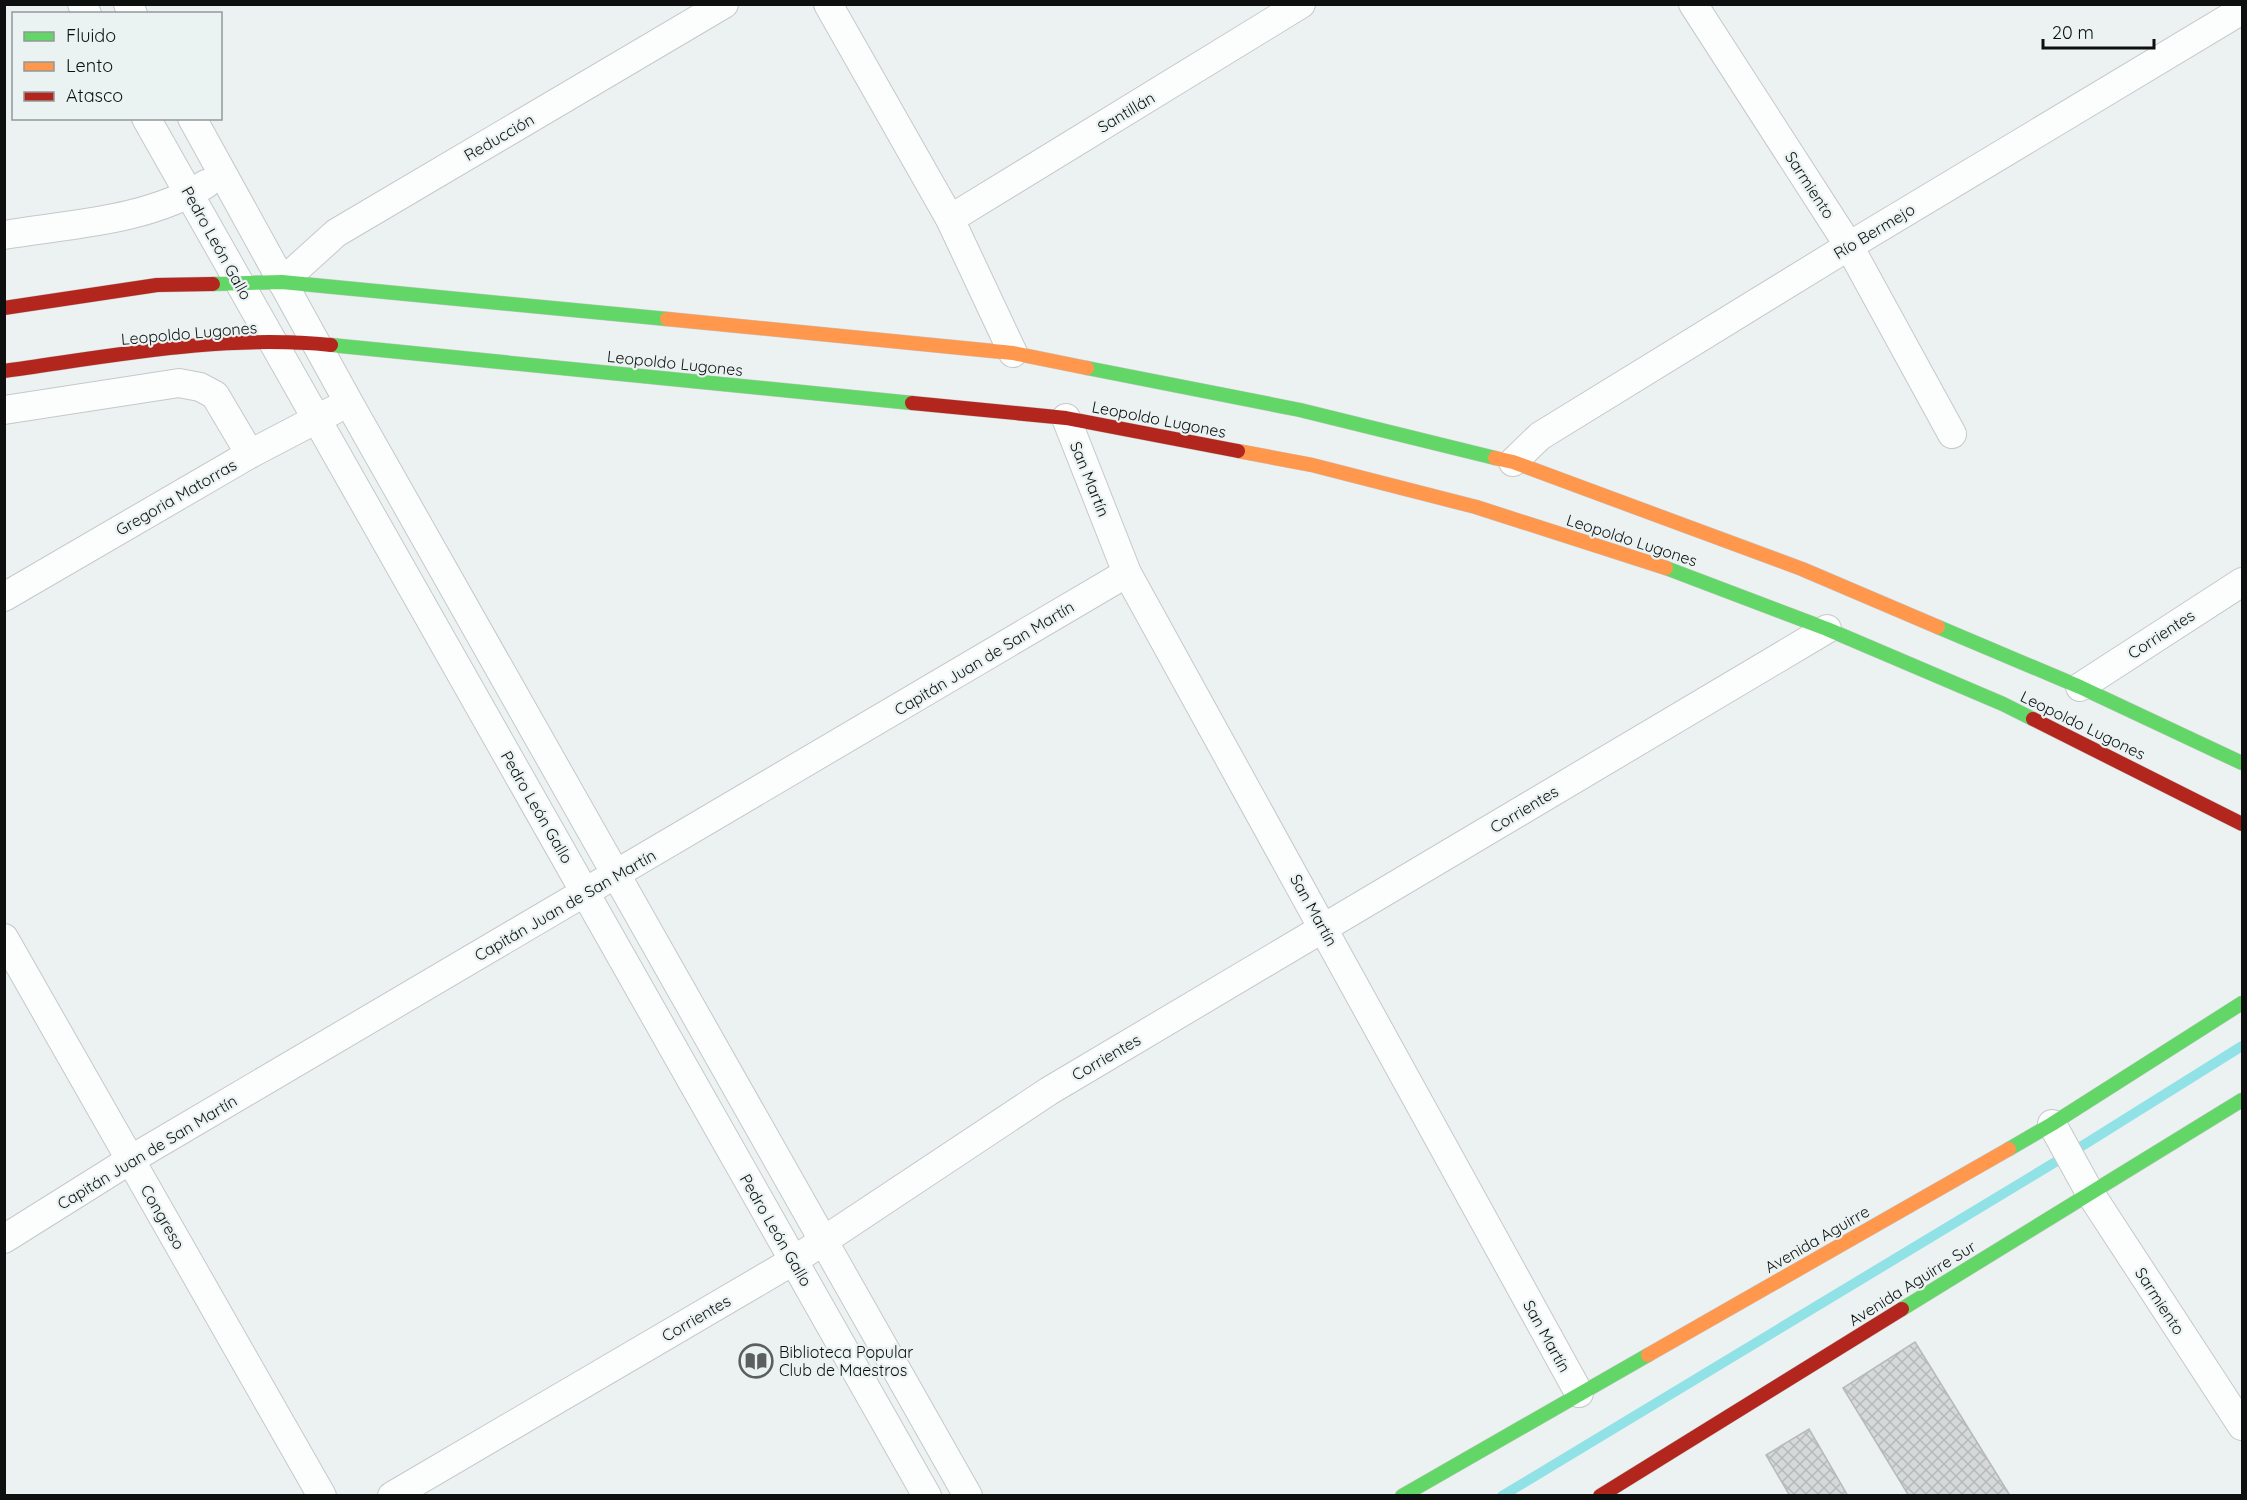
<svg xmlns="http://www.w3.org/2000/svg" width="2247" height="1500" font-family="Quicksand,sans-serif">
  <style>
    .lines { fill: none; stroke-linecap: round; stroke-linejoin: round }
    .stream { stroke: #90e2e6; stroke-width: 10 }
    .building { fill: url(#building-cross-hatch); stroke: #b7baba; stroke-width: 1.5 }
    .street-casing { stroke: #c6c9c9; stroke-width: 30 }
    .fast-casing { stroke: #c6c9c9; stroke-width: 15 }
    .slow-casing { stroke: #c6c9c9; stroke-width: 15 }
    .jam-casing { stroke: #c6c9c9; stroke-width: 15 }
    .street { stroke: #fcfdfd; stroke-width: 28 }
    .fast { stroke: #63d668; stroke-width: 14 }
    .slow { stroke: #ff974d; stroke-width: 14 }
    .jam { stroke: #b3261e; stroke-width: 14 }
    .labels { text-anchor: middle; stroke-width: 4.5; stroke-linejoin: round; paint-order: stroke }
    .street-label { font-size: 16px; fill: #0e1010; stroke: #ebf2f2 }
    .poi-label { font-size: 16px; fill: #0e1010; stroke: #ebf2f2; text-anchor: start }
  </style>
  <defs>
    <pattern id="building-cross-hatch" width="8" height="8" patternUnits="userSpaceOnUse" patternTransform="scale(1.5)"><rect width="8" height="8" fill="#d6d9da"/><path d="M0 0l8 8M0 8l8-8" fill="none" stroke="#b6b9ba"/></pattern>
  </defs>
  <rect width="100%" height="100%" fill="#ecf1f1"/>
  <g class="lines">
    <polyline class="stream" points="1502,1496 2082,1146 2242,1046"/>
  </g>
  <g class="building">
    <polygon points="1915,1342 2009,1494 2007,1496 1909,1496 1843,1388"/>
    <polygon points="1809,1429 1848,1496 1790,1496 1766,1455"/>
  </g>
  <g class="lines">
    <g class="street-casing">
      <g id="street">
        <polyline points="82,4 87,14"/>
        <polyline points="128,4 133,14"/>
        <polyline points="828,4 950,219 1013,353"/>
        <polyline points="1693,4 1849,246 1952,434"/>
        <polyline points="146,118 927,1496"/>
        <polyline points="192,118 349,403 968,1496"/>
        <polyline points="950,219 1301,4"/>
        <path d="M 4,235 C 71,224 148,221 206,184"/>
        <polyline points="282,282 336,233 724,4"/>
        <polyline points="4,410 179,383 200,387 215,395 250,454"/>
        <polyline points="1066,418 1127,573 1579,1393"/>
        <polyline points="1513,462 1540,436 1849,246 2242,10"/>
        <polyline points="4,597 250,454 334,410"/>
        <polyline points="2080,687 2242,582"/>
        <polyline points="4,938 322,1496"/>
        <polyline points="2052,1124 2090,1193 2242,1426"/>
        <polyline points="4,1239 130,1160 1127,573"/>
        <polyline points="392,1496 793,1261 1049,1091 1827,629"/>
      </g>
    </g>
    <g class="fast-casing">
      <g id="fast">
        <polyline points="213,284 282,282 667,319"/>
        <polyline points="331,345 912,403"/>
        <polyline points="1087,368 1300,410 1495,458"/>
        <polyline points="1666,568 1827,629 2003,704 2033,719"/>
        <polyline points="1938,627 2080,687 2242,763"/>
        <polyline points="2009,1149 2052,1124 2242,1003"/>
        <polyline points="1902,1309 2242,1100"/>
        <polyline points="1402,1496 1648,1355"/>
      </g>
    </g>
    <g class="slow-casing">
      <g id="slow">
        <polyline points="667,319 1013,353 1087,368"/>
        <polyline points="1238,451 1312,465 1476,507 1666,568"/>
        <polyline points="1495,458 1513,462 1802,569 1938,627"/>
        <polyline points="1648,1355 2009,1149"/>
      </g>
    </g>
    <g class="jam-casing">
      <g id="jam">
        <polyline points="4,308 157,285 213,284"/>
        <path d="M 4,371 C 112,356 222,334 331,345"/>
        <polyline points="912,403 1066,418 1238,451"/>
        <polyline points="2033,719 2242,824"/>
        <polyline points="1600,1496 1902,1309"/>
      </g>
    </g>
    <use href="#street" class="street"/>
    <use href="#fast" class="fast"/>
    <use href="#slow" class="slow"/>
    <use href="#jam" class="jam"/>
  </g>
  <defs>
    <g id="library-ring" transform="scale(1.725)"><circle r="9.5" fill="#ebf2f2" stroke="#5c5f5f" stroke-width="1.5"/><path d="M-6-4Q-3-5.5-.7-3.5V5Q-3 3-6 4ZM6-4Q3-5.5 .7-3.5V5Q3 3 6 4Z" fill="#5c5f5f"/></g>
  </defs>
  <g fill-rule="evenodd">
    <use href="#library-ring" x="756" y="1361"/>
  </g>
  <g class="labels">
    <g class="street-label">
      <text transform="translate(1126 112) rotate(-31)" y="6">Santillán</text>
      <text transform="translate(499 137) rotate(-30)" y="6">Reducción</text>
      <text transform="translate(1810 185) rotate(57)" y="6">Sarmiento</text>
      <text transform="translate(1874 231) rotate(-31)" y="6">Río Bermejo</text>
      <text transform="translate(217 243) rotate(61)" y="6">Pedro León Gallo</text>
      <text transform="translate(189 333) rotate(-5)" y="6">Leopoldo Lugones</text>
      <text transform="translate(675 363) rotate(6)" y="6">Leopoldo Lugones</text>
      <text transform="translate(1159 419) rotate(11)" y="6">Leopoldo Lugones</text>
      <text transform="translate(1090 479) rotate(68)" y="6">San Martín</text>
      <text transform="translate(176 497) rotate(-30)" y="6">Gregoria Matorras</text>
      <text transform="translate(1632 540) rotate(18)" y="6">Leopoldo Lugones</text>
      <text transform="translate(2161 634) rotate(-33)" y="6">Corrientes</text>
      <text transform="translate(984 658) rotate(-31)" y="6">Capitán Juan de San Martín</text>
      <text transform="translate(2083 725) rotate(26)" y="6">Leopoldo Lugones</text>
      <text transform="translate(537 807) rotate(60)" y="6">Pedro León Gallo</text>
      <text transform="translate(1524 809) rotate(-31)" y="6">Corrientes</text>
      <text transform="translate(565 905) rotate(-30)" y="6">Capitán Juan de San Martín</text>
      <text transform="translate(1314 910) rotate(61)" y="6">San Martín</text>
      <text transform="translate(1106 1057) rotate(-30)" y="6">Corrientes</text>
      <text transform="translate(147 1152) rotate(-31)" y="6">Capitán Juan de San Martín</text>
      <text transform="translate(163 1217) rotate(60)" y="6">Congreso</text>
      <text transform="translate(776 1230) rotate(60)" y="6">Pedro León Gallo</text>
      <text transform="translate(1817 1239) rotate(-30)" y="6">Avenida Aguirre</text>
      <text transform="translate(1912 1283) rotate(-32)" y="6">Avenida Aguirre Sur</text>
      <text transform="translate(2160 1301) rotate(57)" y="6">Sarmiento</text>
      <text transform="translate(696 1318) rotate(-30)" y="6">Corrientes</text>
      <text transform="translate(1547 1336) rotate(61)" y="6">San Martín</text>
    </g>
    <g class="poi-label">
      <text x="779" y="1358">Biblioteca Popular<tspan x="779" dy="18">Club de Maestros</tspan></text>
    </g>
  </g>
  <rect width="2247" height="1500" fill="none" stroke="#0e1010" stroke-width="12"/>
  <rect x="12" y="12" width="210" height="108" fill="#ebf2f2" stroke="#939898" stroke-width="1.5"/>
  <rect x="24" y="32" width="30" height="9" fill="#63d668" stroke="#939898" stroke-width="1.5"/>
  <text x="66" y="42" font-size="18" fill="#0e1010">Fluido</text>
  <rect x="24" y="62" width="30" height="9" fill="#ff974d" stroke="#939898" stroke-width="1.5"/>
  <text x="66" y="72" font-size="18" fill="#0e1010">Lento</text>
  <rect x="24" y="92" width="30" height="9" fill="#b3261e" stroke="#939898" stroke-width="1.5"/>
  <text x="66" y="102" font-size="18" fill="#0e1010">Atasco</text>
  <path d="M2043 39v9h111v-9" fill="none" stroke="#0e1010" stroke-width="3"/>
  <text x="2052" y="39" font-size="18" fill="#0e1010" stroke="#ebf2f2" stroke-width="4.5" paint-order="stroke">20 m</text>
</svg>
